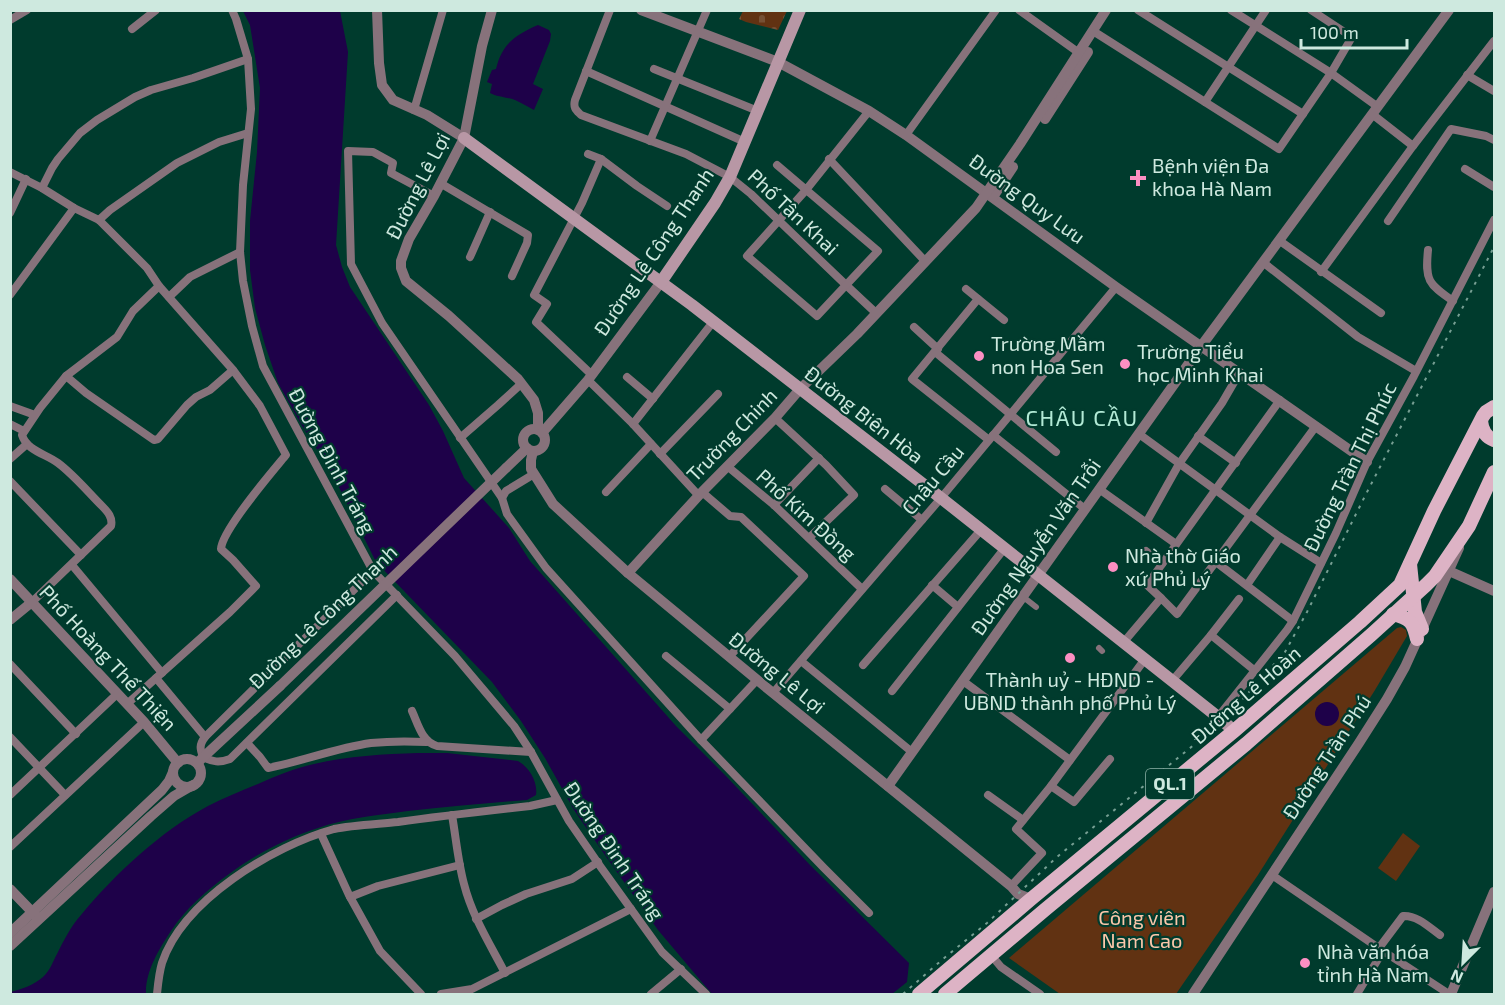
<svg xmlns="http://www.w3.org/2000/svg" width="1505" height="1005" font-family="'Exo 2',sans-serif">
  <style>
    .cemetery { fill: url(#cemetery-stones) }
    .park { fill: #613212 }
    .water { fill: #1e0149 }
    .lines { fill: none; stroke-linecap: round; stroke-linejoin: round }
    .pedestrian { stroke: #87727b; stroke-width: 6 }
    .minor { stroke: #87727b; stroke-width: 8 }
    .tertiary { stroke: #87727b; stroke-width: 10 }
    .secondary { stroke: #b897a5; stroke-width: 12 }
    .primary { stroke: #ddb3c5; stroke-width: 14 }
    .rail { stroke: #769f93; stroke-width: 2; stroke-dasharray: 3 6; stroke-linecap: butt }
    .tertiary-bridge { stroke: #87727b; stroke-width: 10 }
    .poi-dot { fill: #fc8fc2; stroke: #003b2d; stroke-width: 2 }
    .labels { text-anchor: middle; stroke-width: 4.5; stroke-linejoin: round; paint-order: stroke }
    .shield { fill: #003b2d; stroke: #90b5aa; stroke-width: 1.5 }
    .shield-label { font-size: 18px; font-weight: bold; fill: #cee9df }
    .poi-label { font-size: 20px; fill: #cee9df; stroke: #003b2d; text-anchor: start }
    .street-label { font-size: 20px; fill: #cee9df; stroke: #003b2d }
    .park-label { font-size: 20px; fill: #fbc7aa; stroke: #003b2d }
    .quarter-label { font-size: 22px; letter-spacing: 1.5px; fill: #b2ead6; stroke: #003b2d }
  </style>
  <defs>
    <pattern id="cemetery-stones" width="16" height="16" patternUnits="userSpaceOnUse" patternTransform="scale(1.5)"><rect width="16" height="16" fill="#613212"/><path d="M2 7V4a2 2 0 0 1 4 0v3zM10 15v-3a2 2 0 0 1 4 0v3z" fill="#765034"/></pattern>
  </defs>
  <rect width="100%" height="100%" fill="#003b2d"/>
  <polygon class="cemetery" points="743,11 743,10 787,11 778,30 746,22 739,19"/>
  <g class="park">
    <polygon points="1401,627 1406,630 1407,636 1375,690 1258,875 1176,994 1060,994 1009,958 1397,628"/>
    <polygon points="1403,833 1420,846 1396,881 1378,868"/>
  </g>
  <g class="water">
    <polygon points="243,11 340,11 348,52 336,245 342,267 350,287 429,405 443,431 464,478 509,528 530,561 676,726 724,774 810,865 909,963 907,982 892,994 712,994 658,930 607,858 574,810 545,758 521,721 492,682 376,562 332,473 301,424 278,383 265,345 255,308 250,270 250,221 257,152 260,88 250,25"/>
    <path d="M 538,25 L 549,30 L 551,34 L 550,41 L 533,84 L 543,89 L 534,110 C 528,107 522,103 515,100 C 507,97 497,97 490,93 L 492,84 L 487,82 L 492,70 L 496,69 C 502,44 515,35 538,25 Z"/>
    <circle cx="1327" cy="714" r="12"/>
    <path d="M 418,753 L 447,753 L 518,761 C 529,767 538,782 536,795 L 527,800 C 487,803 448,807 408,811 C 379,815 346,818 318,828 C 287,838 256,854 229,874 C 207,890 186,908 171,931 C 159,949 145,972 146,994 L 11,994 L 11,992 C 22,989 34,985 43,977 C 50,971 53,961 57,954 C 64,940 71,926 81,915 C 115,874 161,831 208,806 C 224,798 241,791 258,784 C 276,776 295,768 314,764 C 348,756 384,754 418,753 Z"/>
  </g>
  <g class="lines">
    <g class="pedestrian">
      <polyline points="1022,596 1036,607"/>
      <polyline points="1099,648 1102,651"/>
    </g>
    <g class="minor">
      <polyline points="232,10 236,19 248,59 251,109 243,185 240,252 243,281 252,326 263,366 373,571 455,656 514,726 531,752 569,821 600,866 662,952 706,994"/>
      <path d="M 610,10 L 575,100 C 573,108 576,110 581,115 L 686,154 L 730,177 L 751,194 L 846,285 L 876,313"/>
      <polyline points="1019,10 1082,55"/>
      <polyline points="1138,10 1303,114"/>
      <polyline points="1231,10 1331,73 1378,107"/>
      <polyline points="10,20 27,10"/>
      <polyline points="132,29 156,10"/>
      <polyline points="1093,31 1279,149 1331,73 1352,37 1311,10"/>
      <polyline points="654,69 758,111"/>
      <polyline points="586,71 745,142"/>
      <polyline points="1467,75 1494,91"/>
      <polyline points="1205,102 1266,10"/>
      <polyline points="414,110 443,10"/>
      <polyline points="1372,114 1413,146"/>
      <polyline points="906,135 996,10"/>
      <polyline points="650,141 707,10"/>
      <polyline points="588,154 601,159 637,186 667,206"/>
      <polyline points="829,159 925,261"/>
      <polyline points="777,165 878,251 817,316 747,256 806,190 869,111"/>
      <polyline points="1465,169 1494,187"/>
      <path d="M 10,172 L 42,188 L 74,208 L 99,220 L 147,268 L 159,286 L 233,370 L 260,406 L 286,455 C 272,472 222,530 221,549 L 233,560 L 256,586 L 230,612 L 127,704"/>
      <polyline points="440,183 528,235 527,243 512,276"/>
      <polyline points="42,188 52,168 58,159 80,133 97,120 135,97 151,90 193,78 248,59"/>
      <polyline points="434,196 391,173 393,163 373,152 348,151 351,264 382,323 502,498 507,514 546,568 701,740 824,868 869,913"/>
      <polyline points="10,213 26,179"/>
      <polyline points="99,220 110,210 177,163 219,142 248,133"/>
      <polyline points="1388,221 1451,129 1486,136 1494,140"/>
      <polyline points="1280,241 1381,313"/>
      <path d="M 1428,250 C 1425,280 1428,284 1453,301"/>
      <polyline points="470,257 490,212"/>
      <polyline points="1264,263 1358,337 1416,371"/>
      <polyline points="1321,272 1413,146 1494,41"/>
      <polyline points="966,289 1004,320"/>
      <polyline points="10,295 74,208"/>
      <polyline points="169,297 190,277 240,252"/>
      <polyline points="978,299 912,379 989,440"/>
      <polyline points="914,327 938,349"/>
      <polyline points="935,352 1056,452"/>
      <polyline points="592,375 536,322 547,304 534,295 582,203 601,159"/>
      <polyline points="66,376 86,393 154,440 158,439 187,405 196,397 210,390 233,370"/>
      <polyline points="627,377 653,399"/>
      <polyline points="588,380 633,424 699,496"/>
      <polyline points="10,406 35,415"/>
      <polyline points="775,418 826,465 854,495 809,538"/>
      <polyline points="10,424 24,431"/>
      <polyline points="633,424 713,322"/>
      <polyline points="1139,434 1280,537 1321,563"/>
      <polyline points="993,435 1085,509"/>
      <polyline points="1198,436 1236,463"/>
      <polyline points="460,438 498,405 521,384"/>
      <polyline points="660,454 718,394"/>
      <polyline points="10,459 27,444"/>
      <polyline points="727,466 774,505 862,589"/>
      <polyline points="10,481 81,555"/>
      <polyline points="885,489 922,520"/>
      <polyline points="1099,489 1176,544"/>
      <polyline points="606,492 651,444"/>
      <polyline points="702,492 730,516 741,517 804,576 729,657"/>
      <polyline points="502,498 506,491 534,474"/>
      <polyline points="774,505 819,458"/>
      <polyline points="1146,523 1179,464 1222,403 1240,372"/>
      <polyline points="1146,551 1162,564"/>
      <polyline points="1216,562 1293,621"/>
      <polyline points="72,565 162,673"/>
      <path d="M 373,571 L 205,737 C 199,745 200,749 203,757 C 213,762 219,763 230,759 L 397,595"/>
      <polyline points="932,585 958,607"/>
      <polyline points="1247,585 1280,537"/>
      <polyline points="1161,598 1147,585 1280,400"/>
      <path d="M 32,602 L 111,526 C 113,518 108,512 102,506 C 88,492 74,475 58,463 C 46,454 27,451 22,435 L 40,408 L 66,376 L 117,337 L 133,311 L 159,286"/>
      <polyline points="1211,635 1254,670"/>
      <polyline points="1123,643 1161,598 1177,614 1316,426"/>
      <polyline points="666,656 730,709"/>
      <polyline points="801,661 912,752"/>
      <polyline points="10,664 76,734"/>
      <polyline points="863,665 981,530"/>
      <polyline points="156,678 205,737"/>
      <polyline points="963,681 1070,760"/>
      <polyline points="1172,681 1211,635 1239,599"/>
      <polyline points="892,691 1004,549"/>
      <polyline points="773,693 941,498 1116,287"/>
      <path d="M 412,711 C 418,724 422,742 437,746 L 531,752"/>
      <polyline points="1218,717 1287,630 1293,621 1336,533 1367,462 1414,376 1494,220"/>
      <polyline points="10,737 65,795"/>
      <polyline points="701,740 757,680"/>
      <path d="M 247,743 L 260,757 L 268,768 C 303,761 336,748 371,743 C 390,741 408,741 427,742"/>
      <polyline points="1051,786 1074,802 1110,759"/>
      <polyline points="10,795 117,694"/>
      <polyline points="988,795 1023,820"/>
      <path d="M 452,815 C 456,838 458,862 464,884 C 472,916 490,944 505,973"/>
      <polyline points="321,834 349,895 380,951 421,994"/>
      <polyline points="10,847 144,722"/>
      <polyline points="1272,875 1383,951 1449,994"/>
      <polyline points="1011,886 1042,853 1016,829 1051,786 1145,659"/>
      <polyline points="350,897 378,886 460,865"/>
      <polyline points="476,919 502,905 526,894 572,879 598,862"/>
      <path d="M 1379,948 L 1403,916 C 1417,915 1429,927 1440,935"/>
      <polyline points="991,955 1001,967 1040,994"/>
      <path d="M 157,994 C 158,984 159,973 162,963 C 183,900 273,846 334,829 C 352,825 379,824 398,822 C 442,816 486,811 530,806 L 557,800"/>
      <polyline points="441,994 472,989 631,909"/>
      <polyline points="651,994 681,969"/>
      <polyline points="1357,994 1383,951"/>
    </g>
    <g class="tertiary">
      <polyline points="377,10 379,63 382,85 393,100 427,115 464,138"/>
      <polyline points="492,10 482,46 464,138 434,196 409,239 401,261 401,268 406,281 449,316 518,379 534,400 538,413 538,430"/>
      <polyline points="641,10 778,62 869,111 906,135 1116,287 1367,462"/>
      <polyline points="1045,119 1088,52"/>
      <polyline points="993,197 1013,167"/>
      <circle cx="534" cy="440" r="11"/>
      <polyline points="542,433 588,380 661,282"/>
      <polyline points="533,451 531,460 531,469 553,504 628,573 773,693 1011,886 1018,894 1031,899"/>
      <polyline points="506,468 527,448"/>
      <polyline points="1449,571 1494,591"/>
      <polyline points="628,573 702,492 775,418 800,389 857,334 976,208 1020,144 1106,10"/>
      <polyline points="10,579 144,722 178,763"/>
      <polyline points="10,620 32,602"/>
      <circle cx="187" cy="773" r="14"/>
      <polyline points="197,763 280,686"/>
      <polyline points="888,786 1202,345 1449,10"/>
      <polyline points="10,889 37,917"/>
      <polyline points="10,933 162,790 169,781 173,772"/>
      <polyline points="10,946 151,816 174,796 193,785"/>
      <polyline points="1193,994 1359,743 1387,699 1405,667 1459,548"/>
      <polyline points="1451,994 1494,892"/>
    </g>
    <g class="secondary">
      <polyline points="464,138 692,305 941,498 1223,721 1234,731"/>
      <polyline points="661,282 715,203 730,177 800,10"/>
    </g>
    <g class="primary">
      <path d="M 1481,421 C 1482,430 1485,437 1494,440"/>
      <polyline points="1410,564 1415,612 1422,629"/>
      <path d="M 1393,614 C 1411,619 1413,622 1417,639"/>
      <polyline points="919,994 1031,899 1234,731 1360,622 1400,585 1434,511 1483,416 1486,412 1494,407"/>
      <polyline points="945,994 1047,908 1246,744 1371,635 1426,585 1435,576 1469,526 1494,472"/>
    </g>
    <polyline class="rail" points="903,994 943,959 987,923 1057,857 1223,721 1285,652 1307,612 1366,494 1494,247"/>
    <polyline class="tertiary-bridge" points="280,686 506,468"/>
  </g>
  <g class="poi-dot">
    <path d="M1135 169h6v6h6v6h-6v6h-6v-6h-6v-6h6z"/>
    <circle cx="979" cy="356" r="6"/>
    <circle cx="1125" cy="364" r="6"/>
    <circle cx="1113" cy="567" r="6"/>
    <circle cx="1070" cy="658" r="6"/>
    <circle cx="1305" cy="963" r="6"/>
  </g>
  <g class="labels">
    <rect class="shield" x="1146" y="769" width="48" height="30" rx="4.5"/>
    <g class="shield-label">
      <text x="1170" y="790">QL.1</text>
    </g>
    <g class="poi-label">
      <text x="1152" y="173">Bệnh viện Đa<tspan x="1152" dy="23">khoa Hà Nam</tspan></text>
      <text x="991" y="351">Trường Mầm<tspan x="991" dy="23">non Hoa Sen</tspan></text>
      <text x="1137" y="359">Trường Tiểu<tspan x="1137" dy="23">học Minh Khai</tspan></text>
      <text x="1125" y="563">Nhà thờ Giáo<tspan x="1125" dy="23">xứ Phủ Lý</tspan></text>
      <text x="1070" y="687" text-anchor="middle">Thành uỷ - HĐND -<tspan x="1070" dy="23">UBND thành phố Phủ Lý</tspan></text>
      <text x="1317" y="959">Nhà văn hóa<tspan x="1317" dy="23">tỉnh Hà Nam</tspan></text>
    </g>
    <g class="street-label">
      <text transform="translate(418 186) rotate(-63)" y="7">Đường Lê Lợi</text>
      <text transform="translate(1027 199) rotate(36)" y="7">Đường Quy Lưu</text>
      <text transform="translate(793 212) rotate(43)" y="7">Phố Tân Khai</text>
      <text transform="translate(654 252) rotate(-56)" y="7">Đường Lê Công Thanh</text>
      <text transform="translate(864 415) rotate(38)" y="7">Đường Biên Hòa</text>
      <text transform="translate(732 435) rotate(-46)" y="7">Trường Chinh</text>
      <text transform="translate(332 461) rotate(62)" y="7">Đường Đinh Tráng</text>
      <text transform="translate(1350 467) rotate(-64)" y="7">Đường Trần Thị Phúc</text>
      <text transform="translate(933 480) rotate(-50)" y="7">Châu Cầu</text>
      <text transform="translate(806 515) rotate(42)" y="7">Phố Kim Đồng</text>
      <text transform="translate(1036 547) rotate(-55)" y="7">Đường Nguyễn Văn Trỗi</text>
      <text transform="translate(323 617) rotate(-44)" y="7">Đường Lê Công Thanh</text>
      <text transform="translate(108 658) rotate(47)" y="7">Phố Hoàng Thế Thiện</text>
      <text transform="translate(777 673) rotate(39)" y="7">Đường Lê Lợi</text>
      <text transform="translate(1246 695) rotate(-41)" y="7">Đường Lê Hoàn</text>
      <text transform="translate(1327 757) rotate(-57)" y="7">Đường Trần Phú</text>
      <text transform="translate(614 851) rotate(56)" y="7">Đường Đinh Tráng</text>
    </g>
    <g class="park-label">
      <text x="1142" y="925">Công viên<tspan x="1142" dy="23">Nam Cao</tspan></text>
    </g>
    <g class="quarter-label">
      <text x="1082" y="426">CHÂU CẦU</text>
    </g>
  </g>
  <rect width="1505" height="1005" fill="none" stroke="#cee9df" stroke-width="24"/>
  <g transform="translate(1463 963) rotate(204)" stroke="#003b2d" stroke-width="4.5" paint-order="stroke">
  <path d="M0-4.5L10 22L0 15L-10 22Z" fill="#cee9df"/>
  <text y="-9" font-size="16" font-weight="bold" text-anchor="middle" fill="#cee9df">N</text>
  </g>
  <path d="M1301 39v9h106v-9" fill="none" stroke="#cee9df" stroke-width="3"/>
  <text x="1310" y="39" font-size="18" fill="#cee9df" stroke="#003b2d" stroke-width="4.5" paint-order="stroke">100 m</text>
</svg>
